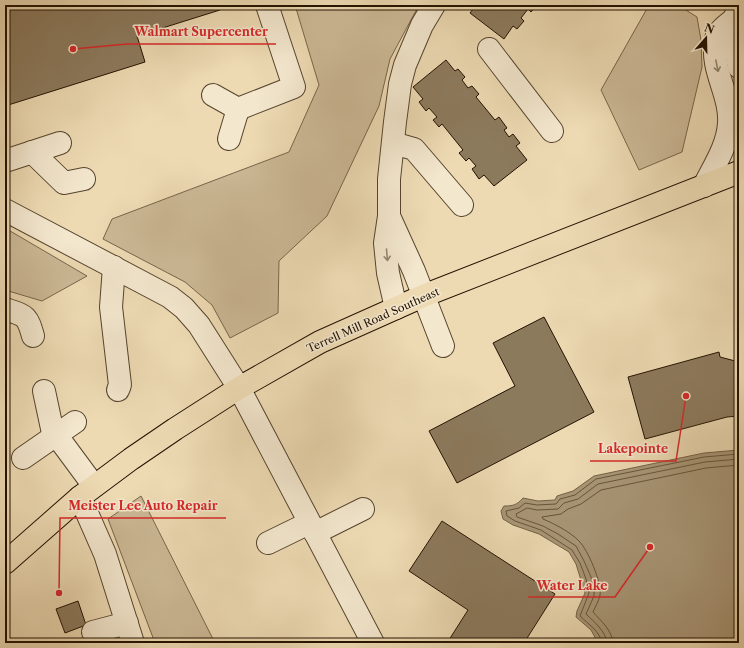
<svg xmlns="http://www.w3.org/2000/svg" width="744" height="648" font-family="'Libre Caslon Text',serif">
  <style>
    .green { fill: #cbb895; stroke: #77654a }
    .water { fill: #a89676; stroke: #736147 }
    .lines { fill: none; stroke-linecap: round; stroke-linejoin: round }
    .shore { stroke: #66543b; stroke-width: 1 }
    .building { fill: #8c7a5d; stroke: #231200 }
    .minor-casing { stroke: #56442d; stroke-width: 24 }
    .major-casing { stroke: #231200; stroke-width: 24 }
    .minor { stroke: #f3e7ce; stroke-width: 22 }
    .major { stroke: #eddab3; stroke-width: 22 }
    .oneway { stroke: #958771 }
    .labels { text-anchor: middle; stroke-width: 3; stroke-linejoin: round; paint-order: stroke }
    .street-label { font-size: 11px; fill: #231200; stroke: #f3e7ce }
    .leader { fill: none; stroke: #d62828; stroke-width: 1.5 }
    .callout-dot { fill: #d62828; stroke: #f3e7ce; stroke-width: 1.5 }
    .callout-label { font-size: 12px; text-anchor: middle; font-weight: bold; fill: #d62828; stroke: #f3e7ce; stroke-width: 3; stroke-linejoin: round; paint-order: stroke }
  </style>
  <rect width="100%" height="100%" fill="#eddab3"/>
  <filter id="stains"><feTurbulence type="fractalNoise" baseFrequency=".005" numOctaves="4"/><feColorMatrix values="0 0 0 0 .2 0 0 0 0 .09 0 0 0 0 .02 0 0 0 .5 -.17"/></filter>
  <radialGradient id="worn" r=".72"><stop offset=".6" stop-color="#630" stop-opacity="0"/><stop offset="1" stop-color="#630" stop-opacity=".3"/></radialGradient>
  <g class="green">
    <polygon points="295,5 419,5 390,59 379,106 327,216 279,261 278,313 230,338 212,305 185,282 103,239 112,219 289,152 319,85"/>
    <polygon points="649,5 678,5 697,17 701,40 702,67 682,152 639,170 601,90"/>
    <polygon points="5,228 87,276 42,301 5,290"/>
    <polygon points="141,496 215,643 155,643 108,519"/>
  </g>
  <path class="water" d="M 739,450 L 739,643 L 598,643 L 591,630 L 576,617 L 577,611 L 585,593 L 576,564 L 569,552 L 539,534 L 513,525 L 503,519 L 501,511 L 504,506 C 513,506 517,505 523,498 L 538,501 L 555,500 L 557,496 L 573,491 L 594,476 L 704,453 Z"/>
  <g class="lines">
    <g class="shore">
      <path d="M 602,643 C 600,631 588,624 580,616 L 589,593 L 586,579 L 580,563 L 572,550 L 541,530 L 515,521 L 507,516 L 506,511 L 519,508 L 525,503 L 537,505 L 556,504 L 560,499 L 575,495 L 596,479 L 704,457 L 739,454"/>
      <path d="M 607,643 C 606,631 594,622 586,614 L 594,596 L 594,591 L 591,577 L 584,561 L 576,546 L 558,534 L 543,526 L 517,517 L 516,514 L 527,508 L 537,510 L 558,509 L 564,503 L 578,499 L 598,484 L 705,462 L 739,459"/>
      <path d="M 613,643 C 612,630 601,621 593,612 C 595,607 599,601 600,595 C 602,583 588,550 579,541 C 570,532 555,524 543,519 L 542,517 L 561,514 L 568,509 L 581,504 L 601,490 L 706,468 L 739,465"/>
    </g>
  </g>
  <g class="building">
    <polygon points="5,5 218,5 220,10 137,36 145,62 5,106"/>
    <polygon points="476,5 537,5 531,12 528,9 521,18 524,21 517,29 513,26 504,39 470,13"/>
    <polygon points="446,60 455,71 458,69 465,77 462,80 468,88 472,86 479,94 476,97 495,120 499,117 507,128 504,130 509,137 513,134 520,143 516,146 527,160 494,186 484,175 479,179 472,169 476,166 469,158 466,161 459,153 463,150 442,124 439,127 433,120 437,117 429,108 426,111 419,102 423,99 413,87"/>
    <polygon points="544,317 594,412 457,483 429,431 515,386 493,343"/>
    <polygon points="719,352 720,357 739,362 739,416 727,417 645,439 628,377"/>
    <polygon points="442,521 555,594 524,643 447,643 468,610 409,571"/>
    <polygon points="78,601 86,625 65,633 56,609"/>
  </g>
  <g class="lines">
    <g class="minor-casing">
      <g id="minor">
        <polyline points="738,11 733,20 734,43 739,67"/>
        <polyline points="489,49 552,131"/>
        <polyline points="213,95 238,109"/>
        <polyline points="238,109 294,87 267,5"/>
        <polyline points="229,139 238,109"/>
        <polyline points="393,143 414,149 462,205"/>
        <polyline points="32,152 64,183 84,179"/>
        <polyline points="5,161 60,143"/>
        <path d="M 704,186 C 714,166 728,145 729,123 C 731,95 710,69 716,41 C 716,38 717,35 719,33 C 722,28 728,24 733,20"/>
        <polyline points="5,210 170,297 184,308 199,325 239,388 373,643"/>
        <polyline points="389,216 414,271 443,346"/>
        <polyline points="114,267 111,307 120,385 118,390"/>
        <polyline points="396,308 388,273 385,243 389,216 389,179 395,122 400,84 405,65 422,25 434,5"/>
        <path d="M 5,309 C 26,316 27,315 33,336"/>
        <polyline points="44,391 54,438"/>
        <polyline points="57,436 94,486"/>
        <polyline points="23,458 75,422"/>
        <polyline points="80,497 105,554 133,643"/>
        <polyline points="315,533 363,509"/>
        <polyline points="268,543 309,523"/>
        <polyline points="93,632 127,623"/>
      </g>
    </g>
    <g class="major-casing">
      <polyline id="major" points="5,563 80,497 131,459 175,429 239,388 320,342 423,296 739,172"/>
    </g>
    <use href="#minor" class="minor"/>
    <use href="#major" class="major"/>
  </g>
  <defs><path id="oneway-shaft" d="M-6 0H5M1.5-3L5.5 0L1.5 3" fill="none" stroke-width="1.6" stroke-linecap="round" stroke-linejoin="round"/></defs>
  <g class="oneway">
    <use href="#oneway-shaft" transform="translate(717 66) rotate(79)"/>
    <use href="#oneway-shaft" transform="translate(387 255) rotate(85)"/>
  </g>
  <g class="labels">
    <g class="street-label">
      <text transform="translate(373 320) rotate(-24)" y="4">Terrell Mill Road Southeast</text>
    </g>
  </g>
  <path class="leader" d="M73 49L127 44H276M686 396L676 461H590M59 593L60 518H226M650 547L615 597H528"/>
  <g class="callout-dot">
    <circle cx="73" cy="49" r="4"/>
    <circle cx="686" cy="396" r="4"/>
    <circle cx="59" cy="593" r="4"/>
    <circle cx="650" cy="547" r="4"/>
  </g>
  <g class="callout-label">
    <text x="201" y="36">Walmart Supercenter</text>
    <text x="633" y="453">Lakepointe</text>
    <text x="143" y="510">Meister Lee Auto Repair</text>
    <text x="572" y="590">Water Lake</text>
  </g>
  <rect width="744" height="648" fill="none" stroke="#eddab3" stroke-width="20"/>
  <rect x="6" y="6" width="732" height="636" fill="none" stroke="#231200" stroke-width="2"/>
  <rect x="10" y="10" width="724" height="628" fill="none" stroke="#231200"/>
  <g transform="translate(706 38) rotate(20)" stroke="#f3e7ce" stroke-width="3" paint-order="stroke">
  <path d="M0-3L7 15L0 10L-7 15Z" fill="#231200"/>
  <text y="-6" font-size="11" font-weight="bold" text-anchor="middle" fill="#231200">N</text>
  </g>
  <rect width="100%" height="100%" filter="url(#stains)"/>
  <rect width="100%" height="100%" fill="url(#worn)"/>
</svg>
